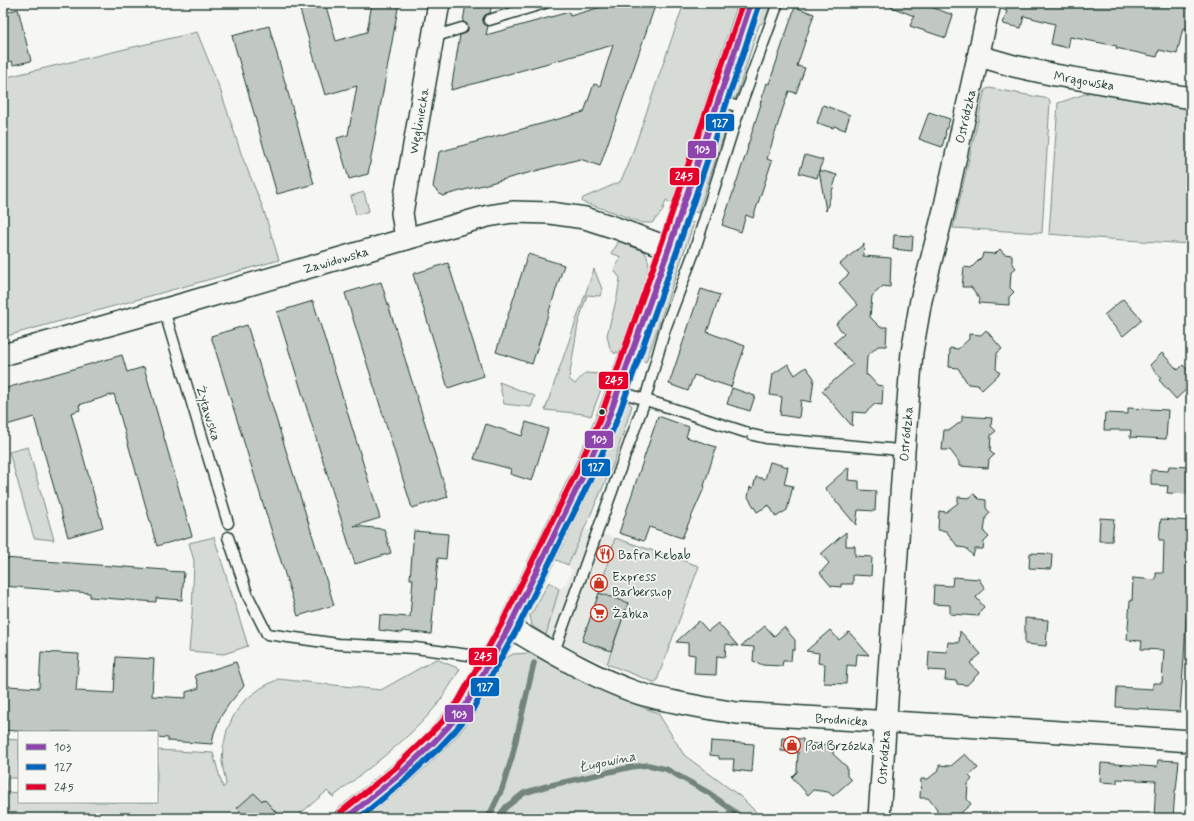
<svg xmlns="http://www.w3.org/2000/svg" width="1194" height="821" font-family="Mynerve,sans-serif">
  <style>
    .built { fill: #e6e8e4 }
    .green { fill: #d6dbd6; stroke: #7a8c85 }
    .lines { fill: none; stroke-linecap: round; stroke-linejoin: round }
    .stream { stroke: #72847d; stroke-width: 5.5 }
    .building { fill: #c1c8c3; stroke: #1f3d34 }
    .lane-casing { stroke: #1f3d34; stroke-width: 13 }
    .street-casing { stroke: #1f3d34; stroke-width: 24 }
    .secondary-casing { stroke: #1f3d34; stroke-width: 25 }
    .lane { stroke: #f6f6f2; stroke-width: 10 }
    .street { stroke: #f6f6f2; stroke-width: 21 }
    .secondary { stroke: #f6f6f2; stroke-width: 22 }
    .bus-1-casing { stroke: #f6f6f2; stroke-width: 9 }
    .bus-2-casing { stroke: #f6f6f2; stroke-width: 9 }
    .bus-3-casing { stroke: #f6f6f2; stroke-width: 9 }
    .bus-1 { stroke: #8e44ad; stroke-width: 6 }
    .bus-2 { stroke: #0065bd; stroke-width: 6 }
    .bus-3 { stroke: #e4002b; stroke-width: 6 }
    .bus-dot { fill: #1f3d34; stroke: #f6f6f2; stroke-width: 1.5 }
    .labels { text-anchor: middle; stroke-width: 3.5; stroke-linejoin: round; paint-order: stroke }
    .street-label { font-size: 13px; fill: #1f3d34; stroke: #f6f6f2 }
    .poi-label { font-size: 13px; fill: #1f3d34; stroke: #f6f6f2; text-anchor: start }
    .water-label { font-size: 14px; font-style: italic; fill: #425a52; stroke: #f6f6f2 }
    .line-badge { stroke: #f6f6f2; stroke-width: 1.5 }
    .badge-label { font-size: 11px; text-anchor: middle; font-weight: bold; fill: #fff }
  </style>
  <rect width="100%" height="100%" fill="#f6f6f2"/>
  <filter id="ink" filterUnits="userSpaceOnUse"><feTurbulence type="fractalNoise" baseFrequency=".025" numOctaves="2"/><feDisplacementMap in="SourceGraphic" scale="8" xChannelSelector="R" yChannelSelector="G"/><feConvolveMatrix kernelMatrix="1 2 1 2 8 2 1 2 1" color-interpolation-filters="sRGB"/></filter>
  <g filter="url(#ink)">
    <polygon class="built" points="585,529 615,538 599,593 628,603 607,664 581,654 546,635 559,589 566,584 572,571 568,565"/>
    <g class="green">
      <polygon points="684,3 739,3 671,203 666,200 662,212 652,223 642,223 613,212 582,202 583,198 620,182 628,166"/>
      <polygon points="758,3 771,3 765,21 759,25 736,98 727,95"/>
      <polygon points="197,32 220,89 242,156 263,208 279,260 3,337 3,78"/>
      <polygon points="989,88 1049,99 1050,101 1042,233 953,228 984,94 985,90"/>
      <polygon points="1094,91 1191,108 1191,244 1108,239 1049,234 1058,103"/>
      <polygon points="722,107 732,111 698,213 688,210"/>
      <polygon points="364,192 369,211 356,215 351,196"/>
      <polygon points="684,220 694,223 646,362 636,358"/>
      <path d="M 620,237 C 636,244 647,246 649,266 L 620,353 L 616,352 L 615,354 L 610,349 L 607,335 L 617,297 L 620,278 L 614,270 L 621,257 L 611,253 L 617,245 Z"/>
      <polygon points="594,269 602,289 600,296 587,295 578,324 569,379 575,384 585,373 599,374 606,376 591,416 584,414 545,410"/>
      <polygon points="499,382 535,396 531,407 504,404"/>
      <polygon points="628,401 632,406 613,465 568,565 554,559 619,410"/>
      <polygon points="28,447 54,540 34,538 9,452"/>
      <polygon points="214,537 248,646 224,654 189,651 192,615 194,561 189,543"/>
      <polygon points="615,538 699,566 656,683 607,664 628,603 599,593"/>
      <polygon points="549,582 559,589 546,635 532,626 530,616 537,604"/>
      <polygon points="529,653 589,684 634,704 658,713 684,755 741,797 762,818 366,818 390,795 496,664 513,654"/>
      <path d="M 436,659 L 460,669 C 453,681 445,694 437,705 C 408,741 368,768 333,797 L 327,791 L 295,818 L 275,818 L 263,799 L 262,801 L 238,808 L 245,816 L 243,818 L 3,818 L 3,739 L 19,740 L 19,778 L 7,778 L 6,792 L 19,793 L 19,802 L 157,802 L 157,750 L 213,753 L 223,788 L 226,784 L 222,762 L 223,748 L 227,730 L 235,713 L 244,701 L 261,688 L 278,679 L 381,690 Z"/>
    </g>
    <g class="lines">
      <g class="stream">
        <polyline points="488,818 502,789 512,757 534,663"/>
        <polyline points="497,818 506,807 524,793 547,786 631,767 648,765 666,769 709,793 743,818"/>
      </g>
    </g>
    <g class="building">
      <polygon points="298,3 325,3 336,41 367,32 372,3 399,3 368,174 349,179 337,138 348,135 357,86 325,95"/>
      <polygon points="466,3 492,3 490,13 485,15 483,19 484,24 488,26 486,35 569,12 570,16 601,7 600,3 656,3 600,166 580,159 442,196 433,187 439,152 584,112 594,84 600,86 613,45 451,90 460,35 466,33 468,29 467,24 463,22"/>
      <polygon points="884,3 920,3 953,15 946,38 910,26 914,16 884,4"/>
      <polygon points="1002,3 1191,3 1191,30 1183,28 1177,54 1159,50 1157,57 1116,48 1117,46 1070,37 1068,48 1051,44 1055,24 1024,16 1021,28 1003,24 1007,11 1001,9"/>
      <polygon points="795,7 814,14 797,66 805,68 796,93 789,91 782,111 767,159 772,161 753,218 746,215 741,232 722,225 748,148 747,148 761,104 760,104 767,83 769,84"/>
      <polygon points="18,9 31,61 13,65 12,61 3,63 3,13"/>
      <polygon points="269,26 314,184 277,194 232,36"/>
      <polygon points="823,105 850,115 845,130 834,126 833,128 817,123"/>
      <polygon points="929,112 950,119 945,133 946,133 942,147 919,139"/>
      <polygon points="805,155 823,160 819,170 837,175 826,211 819,170 817,178 799,173"/>
      <polygon points="894,235 913,236 912,251 893,249"/>
      <polygon points="864,244 863,256 891,258 890,287 883,286 872,296 870,317 880,327 887,327 886,346 878,346 867,356 866,375 868,375 877,385 883,386 882,405 875,404 865,413 853,412 852,426 822,391 853,364 834,343 844,334 836,324 858,305 839,283 849,274 840,264"/>
      <polygon points="1000,249 1004,254 1012,255 1012,263 1016,268 1011,272 1010,288 1014,292 1009,297 1009,305 979,303 980,299 971,287 962,287 964,267 971,268 982,257 983,253 995,254"/>
      <polygon points="528,254 564,265 532,364 496,352"/>
      <polygon points="448,263 484,376 448,388 413,274"/>
      <polygon points="381,282 448,497 412,508 345,293"/>
      <polygon points="701,289 720,295 707,332 745,346 731,387 694,375 688,391 669,384"/>
      <polygon points="1123,299 1142,320 1123,336 1104,315"/>
      <polygon points="313,301 380,518 354,526 384,529 391,553 355,564 277,312"/>
      <polygon points="247,325 334,605 298,616 211,336"/>
      <polygon points="986,330 1002,349 997,353 996,369 1000,373 982,390 978,385 968,384 958,368 949,367 950,348 958,349 969,339 969,334 981,335"/>
      <polygon points="1162,353 1178,370 1183,365 1191,374 1191,385 1176,399 1159,380 1161,378 1150,365"/>
      <polygon points="122,355 127,372 144,367 192,536 157,546 114,394 79,405 80,410 71,413 103,527 68,537 34,417 3,426 3,389"/>
      <polygon points="788,364 795,375 806,367 814,378 811,402 801,400 799,418 780,415 782,397 770,395 773,374"/>
      <polygon points="732,388 755,396 750,411 727,404"/>
      <polygon points="1128,408 1168,410 1166,439 1130,437 1131,430 1104,430 1105,413 1128,414"/>
      <polygon points="658,416 689,427 686,437 716,447 704,486 705,486 682,538 649,527 644,541 619,533"/>
      <polygon points="962,416 992,418 991,426 996,431 991,435 990,451 994,455 989,460 988,468 959,466 959,462 950,450 942,450 944,430 950,430 962,421"/>
      <polygon points="526,422 548,429 532,481 510,474 511,469 474,459 486,424 522,436"/>
      <polygon points="770,462 788,467 784,484 793,486 787,510 776,517 769,505 757,512 748,497 750,487 753,488 756,477 765,479"/>
      <polygon points="1169,466 1191,467 1191,494 1167,493 1168,486 1151,485 1151,470 1168,471"/>
      <polygon points="849,467 848,480 859,481 859,490 876,491 875,511 858,510 856,525 825,488"/>
      <polygon points="974,494 979,499 986,500 986,508 990,513 986,517 984,532 989,537 984,542 983,549 975,549 973,556 966,548 958,547 946,531 938,530 939,511 946,512 958,503 958,497 969,498"/>
      <polygon points="1100,518 1114,519 1112,541 1099,541"/>
      <polygon points="1161,519 1191,521 1191,543 1189,575 1190,575 1188,604 1187,604 1184,658 1180,712 1148,710 1149,709 1116,707 1117,687 1153,689 1153,683 1162,683 1164,650 1141,649 1142,641 1127,640 1130,601 1132,601 1133,578 1156,580 1156,573 1163,573 1164,540 1159,540"/>
      <polygon points="414,531 448,534 446,559 438,558 431,634 402,631 402,633 379,630 380,615 410,617 413,579 410,579"/>
      <polygon points="846,532 846,546 855,546 855,556 872,557 871,576 853,575 853,584 841,584 841,587 831,586 820,573 829,563 821,554"/>
      <polygon points="1030,553 1052,554 1051,569 1029,568"/>
      <polygon points="3,558 166,570 166,571 184,572 182,600 156,598 156,602 90,597 90,593 3,586"/>
      <polygon points="953,577 979,579 985,589 976,597 984,607 980,611 979,616 950,614 950,605 933,604 934,585 952,586"/>
      <polygon points="599,593 628,603 611,651 582,641"/>
      <polygon points="1025,618 1048,620 1046,646 1025,644"/>
      <polygon points="699,621 708,631 718,623 738,646 726,644 725,657 717,656 716,675 694,674 695,655 688,654 688,643 676,642"/>
      <polygon points="765,626 774,636 784,627 795,640 795,650 792,650 791,661 783,661 782,666 763,665 753,661 754,647 741,646"/>
      <polygon points="830,630 839,640 849,632 869,655 857,654 856,666 847,665 846,684 824,683 825,664 818,663 819,653 806,651"/>
      <polygon points="960,631 981,654 970,663 979,673 967,685 957,684 957,681 945,680 946,671 928,670 929,651 947,652 948,642 959,643"/>
      <polygon points="41,652 79,654 76,691 114,693 116,657 154,659 152,696 186,698 186,692 199,688 195,675 236,662 244,686 229,704 221,716 214,733 212,744 168,741 168,738 157,737 157,732 32,732 3,730 3,689 8,689 8,686 39,688"/>
      <polygon points="782,738 803,739 803,743 834,745 833,754 847,767 847,776 851,780 833,796 828,792 821,791 813,790 808,795 792,777 797,772 798,752 781,751"/>
      <polygon points="711,741 754,744 752,772 733,770 734,759 719,759 719,756 710,755"/>
      <polygon points="965,754 978,768 969,776 972,779 968,784 967,799 971,804 955,818 951,818 949,815 937,814 937,809 928,798 920,798 921,779 928,779 939,770 939,765 951,766"/>
      <polygon points="1158,760 1179,761 1176,790 1175,790 1173,818 1154,818 1156,781 1117,779 1117,783 1100,782 1101,763 1157,767"/>
      <polygon points="254,793 262,801 264,799 281,818 247,818 237,808"/>
    </g>
    <g class="lines">
      <g class="lane-casing">
        <g id="lane">
          <polyline points="489,20 545,3"/>
          <polyline points="433,37 462,28"/>
          <polyline points="718,101 740,107"/>
          <polyline points="164,310 228,523"/>
          <polyline points="618,391 745,432"/>
          <polyline points="753,435 766,438 889,449 904,451"/>
          <polyline points="228,537 248,596 267,634 338,644 415,648 492,658"/>
          <polyline points="553,652 556,646 645,400 665,329 694,252 740,107 778,3"/>
        </g>
      </g>
      <g class="street-casing">
        <g id="street">
          <path id="s1" d="M 979,56 L 1014,66 L 1055,75 L 1191,98"/>
          <path id="s2" d="M 406,239 L 402,213 L 439,3"/>
          <path id="s3" d="M 3,355 L 190,302 L 406,239 L 488,216 L 513,212 L 550,213 L 585,218 L 616,228 L 669,248"/>
          <path id="s4" d="M 509,627 C 550,651 590,676 635,692 C 649,697 665,700 680,703 C 699,707 718,710 737,713 L 1031,730 L 1191,741"/>
          <path id="s5" d="M 879,818 L 904,451 L 912,352 L 921,300 L 944,210 L 990,3"/>
        </g>
      </g>
      <g class="secondary-casing">
        <polyline id="secondary" points="346,818 399,775 434,742 448,727 466,705 509,627 583,476 607,422 669,248 751,3"/>
      </g>
      <use href="#lane" class="lane"/>
      <use href="#street" class="street"/>
      <use href="#secondary" class="secondary"/>
      <g class="bus-1-casing">
        <polyline id="bus-1" points="346,818 399,775 434,742 448,727 466,705 509,627 583,476 607,422 669,248 751,3"/>
      </g>
      <g class="bus-2-casing">
        <polyline id="bus-2" points="359,818 404,781 439,748 454,732 473,709 516,631 590,480 615,425 677,251 759,6"/>
      </g>
      <g class="bus-3-casing">
        <polyline id="bus-3" points="341,812 394,769 428,736 442,722 459,700 502,623 576,473 600,419 661,245 743,3"/>
      </g>
      <use href="#bus-1" class="bus-1"/>
      <use href="#bus-2" class="bus-2"/>
      <use href="#bus-3" class="bus-3"/>
    </g>
  </g>
  <defs>
    <g id="restaurant-ring" transform="scale(0.9)"><circle r="9.5" fill="#f6f6f2" stroke="#c8321e" stroke-width="1.5"/><path d="M-5-6h1v4h1v-4h1v4h1v-4h1v5L-1.5 .5V6h-2V.5L-5-1ZM5-6V6H3V1.5H1.5Q1.5-4 5-6Z" fill="#c8321e"/></g>
    <g id="shop-ring" transform="scale(0.9)"><circle r="9.5" fill="#f6f6f2" stroke="#c8321e" stroke-width="1.5"/><path d="M-5-2.5h2.3a2.7 3.5 0 0 1 5.4 0H5L5.5 6h-11ZM-1.5-2.5h3a1.5 2.3 0 0 0-3 0Z" fill="#c8321e"/></g>
    <g id="supermarket-ring" transform="scale(0.9)"><circle r="9.5" fill="#f6f6f2" stroke="#c8321e" stroke-width="1.5"/><path d="M-6-5.5h2.5l.6 2H6L4.5 2H-2.5L-4.4-4H-6ZM-1.5 3.2a1.3 1.3 0 1 0 .1 0ZM3 3.2a1.3 1.3 0 1 0 .1 0Z" fill="#c8321e"/></g>
  </defs>
  <g fill-rule="evenodd">
    <use href="#restaurant-ring" x="605" y="554"/>
    <use href="#shop-ring" x="599" y="583"/>
    <use href="#supermarket-ring" x="599" y="613"/>
    <use href="#shop-ring" x="792" y="745"/>
  </g>
  <circle class="bus-dot" cx="602" cy="412" r="3.5"/>
  <g class="labels">
    <g class="street-label">
      <text dy="5" stroke="none"><textPath href="#s1" startOffset="108">Mrągowska</textPath></text>
      <text dy="5" stroke="none"><textPath href="#s5" startOffset="709">Ostródzka</textPath></text>
      <text dy="5" stroke="none"><textPath href="#s2" startOffset="120">Węgliniecka</textPath></text>
      <text dy="5" stroke="none"><textPath href="#s3" startOffset="346">Zawidowska</textPath></text>
      <text transform="translate(209 413) rotate(73)" y="5">Żytawska</text>
      <text dy="5" stroke="none"><textPath href="#s5" startOffset="385">Ostródzka</textPath></text>
      <text dy="5" stroke="none"><textPath href="#s4" startOffset="351">Brodnicka</textPath></text>
      <text dy="5" stroke="none"><textPath href="#s5" startOffset="61">Ostródzka</textPath></text>
    </g>
    <g class="poi-label">
      <text x="618" y="559">Bafra Kebab</text>
      <text x="612" y="581">Express<tspan x="612" dy="15">Barbershop</tspan></text>
      <text x="612" y="618">Żabka</text>
      <text x="805" y="750">Pod Brzózką</text>
    </g>
    <g class="water-label">
      <text transform="translate(607 761) rotate(-12)" y="5">Ługowina</text>
    </g>
  </g>
  <g class="line-badge">
    <rect x="705" y="113" width="30" height="19" rx="4" fill="#0065bd"/>
    <rect x="687" y="140" width="30" height="19" rx="4" fill="#8e44ad"/>
    <rect x="669" y="167" width="31" height="19" rx="4" fill="#e4002b"/>
    <rect x="598" y="371" width="31" height="19" rx="4" fill="#e4002b"/>
    <rect x="584" y="430" width="30" height="19" rx="4" fill="#8e44ad"/>
    <rect x="581" y="458" width="30" height="19" rx="4" fill="#0065bd"/>
    <rect x="468" y="647" width="30" height="19" rx="4" fill="#e4002b"/>
    <rect x="470" y="677" width="30" height="20" rx="4" fill="#0065bd"/>
    <rect x="444" y="704" width="30" height="19" rx="4" fill="#8e44ad"/>
  </g>
  <g class="badge-label">
    <text x="720" y="127">127</text>
    <text x="702" y="153">103</text>
    <text x="684" y="180">245</text>
    <text x="614" y="384">245</text>
    <text x="599" y="443">103</text>
    <text x="596" y="471">127</text>
    <text x="483" y="660">245</text>
    <text x="485" y="691">127</text>
    <text x="459" y="718">103</text>
  </g>
  <rect width="1194" height="821" fill="none" stroke="#f6f6f2" stroke-width="16"/>
  <rect x="8" y="8" width="1178" height="805" fill="none" stroke="#1f3d34" stroke-width="1.5" filter="url(#ink)"/>
  <rect x="18" y="731" width="140" height="72" fill="#f6f6f2" stroke="#a0aca6"/>
  <rect x="26" y="744" width="20" height="6" fill="#8e44ad" stroke="#a0aca6"/>
  <text x="54" y="751" font-size="12" fill="#1f3d34">103</text>
  <rect x="26" y="764" width="20" height="6" fill="#0065bd" stroke="#a0aca6"/>
  <text x="54" y="771" font-size="12" fill="#1f3d34">127</text>
  <rect x="26" y="784" width="20" height="6" fill="#e4002b" stroke="#a0aca6"/>
  <text x="54" y="791" font-size="12" fill="#1f3d34">245</text>
</svg>
